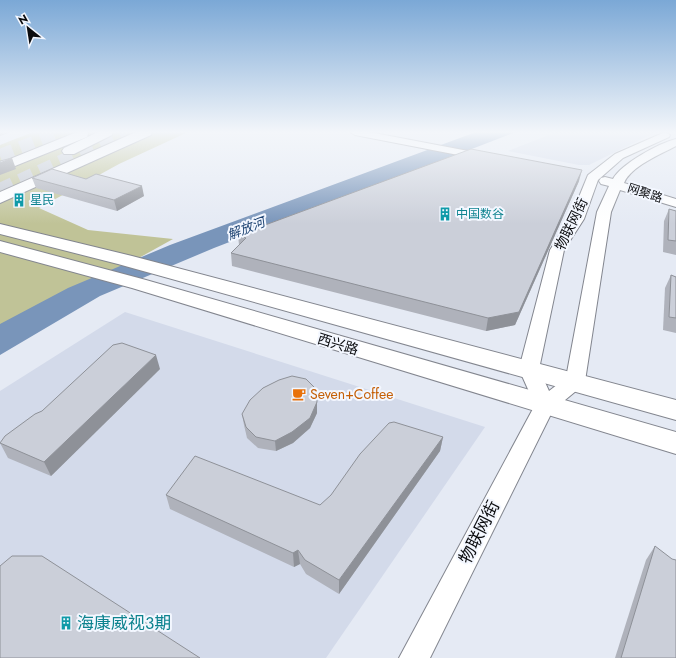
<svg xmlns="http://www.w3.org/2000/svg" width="676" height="658" font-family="Jost,'Noto Sans SC',sans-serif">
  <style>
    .built { fill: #d3daea }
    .green { fill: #c0c397 }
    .water { fill: #7995ba }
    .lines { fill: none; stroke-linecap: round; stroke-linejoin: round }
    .highway-tunnel { stroke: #c4c9d2; stroke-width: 14; stroke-dasharray: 14 8; stroke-linecap: butt }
    .minor-casing { stroke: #83868f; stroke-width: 2 }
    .major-casing { stroke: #83868f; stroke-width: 2 }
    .minor { fill: #fff; fill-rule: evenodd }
    .major { fill: #fff; fill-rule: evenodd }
    .wall { fill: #afb2bb }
    .shaded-wall { fill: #8e9198 }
    .building { fill: #cbcfd9; stroke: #8e9198 }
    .labels { text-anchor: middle; stroke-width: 4; stroke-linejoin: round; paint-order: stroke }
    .far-street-label { font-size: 12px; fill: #0b0c0f; stroke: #f3f7ff }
    .far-culture-label { font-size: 12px; fill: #0d838f; stroke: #f3f7ff; text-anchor: start }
    .far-water-label { font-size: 13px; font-style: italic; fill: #1a4070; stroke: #f3f7ff }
    .street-label { font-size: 14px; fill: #0b0c0f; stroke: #f3f7ff }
    .food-label { font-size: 14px; fill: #c56008; stroke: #f3f7ff; text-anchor: start }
    .near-street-label { font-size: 17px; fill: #0b0c0f; stroke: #f3f7ff }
    .near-culture-label { font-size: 17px; fill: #0d838f; stroke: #f3f7ff; text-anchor: start }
  </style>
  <rect width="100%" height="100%" fill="#e5eaf4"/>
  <g class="built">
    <polygon points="556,132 656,132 589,165 579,165 508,151"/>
    <polygon points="125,312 485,427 326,658 0,658 0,391"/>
  </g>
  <polygon class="green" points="33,132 188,132 119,164 39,208 88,230 173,239 0,335 0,145"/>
  <polygon class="water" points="476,132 516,132 214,248 100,296 0,355 0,324 68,288 170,245"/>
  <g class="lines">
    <g class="highway-tunnel">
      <polyline points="0,156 62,132"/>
      <polyline points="0,190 126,132"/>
    </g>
    <g class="minor-casing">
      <g id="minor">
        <polygon points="350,132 369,132 484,154 490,157 484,160 355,135"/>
        <path d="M 665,132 L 670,135 L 669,137 L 623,158 L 598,180 L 584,219 L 564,250 L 539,369 L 549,391 L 566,378 L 597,212 L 609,186 L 601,184 L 599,181 L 601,178 L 605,177 L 613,179 C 621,164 659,143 676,139 L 676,146 C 661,154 631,166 624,183 L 676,199 L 676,207 L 620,190 L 611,212 L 585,381 L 582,386 L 553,410 L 430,658 L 399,658 L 535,405 L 519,369 L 550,250 L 570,219 L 588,175 L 615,154 Z"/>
      </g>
    </g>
    <g class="major-casing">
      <g id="major">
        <polygon points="77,132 87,132 88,134 87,137 0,172 0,163"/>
        <polygon points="98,132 113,132 112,135 74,154 64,154 62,151 64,148"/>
        <polygon points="136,132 152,132 151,135 0,203 0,192"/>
        <polygon points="0,224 132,256 676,400 676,420 118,264 0,234"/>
        <polygon points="0,241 146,280 676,432 676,454 132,288 0,252"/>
      </g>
    </g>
    <use href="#minor" class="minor"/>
    <use href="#major" class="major"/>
  </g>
  <g class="wall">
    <polygon points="32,178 144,196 117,211 36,188"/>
    <polygon points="579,181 515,325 486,331 232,266 231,253 239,245 238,235"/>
    <polygon points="669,209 676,211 676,255 663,252 664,221"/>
    <polygon points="671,275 676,277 676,333 663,330 665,288"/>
    <polygon points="160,369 51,476 8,458 0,443"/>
    <polygon points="317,402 317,413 310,428 293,443 276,451 258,448 247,438 244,425 242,414"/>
    <polygon points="443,437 440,451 339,594 306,574 300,564 294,567 170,509 166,495 320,505"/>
    <polygon points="655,546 676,658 615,658 646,560"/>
  </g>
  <g class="shaded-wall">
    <polygon points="0,132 11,132 0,136"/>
    <polygon points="12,158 16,169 0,175 0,163"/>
    <polygon points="582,170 579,181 515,325 486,331 488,318"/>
    <polygon points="142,186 144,196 117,211 114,200"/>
    <polygon points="156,355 160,369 51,476 44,462"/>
    <polygon points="317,402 317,413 310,428 293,443 276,451 275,441"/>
    <polygon points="443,437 440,451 339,594 339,580"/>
    <polygon points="298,550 300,564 294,567 293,553"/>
  </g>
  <g class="building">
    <polygon points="471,149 582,170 519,312 488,318 231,253 246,238 238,235"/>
    <polygon points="12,158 0,163 0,161"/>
    <polygon points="52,169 86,179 96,174 142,186 114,200 32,178"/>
    <polygon points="669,209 676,211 676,241 668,240"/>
    <polygon points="671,275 676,277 676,318 669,317"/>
    <polygon points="122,343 156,355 44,462 0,443 5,436 35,414 42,411 113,345"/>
    <polygon points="292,376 306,379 316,389 317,402 310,418 292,432 275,441 256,437 246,427 242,414 250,400 263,388 279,380"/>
    <polygon points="394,422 443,437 339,580 305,560 298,550 293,553 166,495 195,456 320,505 331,495 360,454 389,423"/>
    <polygon points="655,546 672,559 676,560 676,658 621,658"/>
    <polygon points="12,556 42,556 200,658 0,658 0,566"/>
  </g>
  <linearGradient id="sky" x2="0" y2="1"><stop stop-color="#7ba8d6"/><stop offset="0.59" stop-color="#f3f6fa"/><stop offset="1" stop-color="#f3f6fa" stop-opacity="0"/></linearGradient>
  <rect width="676" height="224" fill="url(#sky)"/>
  <defs>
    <g id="building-bare" transform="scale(1.08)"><path d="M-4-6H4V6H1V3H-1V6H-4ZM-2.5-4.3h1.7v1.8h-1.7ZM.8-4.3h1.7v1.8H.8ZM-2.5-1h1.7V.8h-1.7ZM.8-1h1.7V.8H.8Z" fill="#0f9aa8" stroke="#f3f7ff" stroke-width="2.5" paint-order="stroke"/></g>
    <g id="cafe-bare" transform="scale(1.08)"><path d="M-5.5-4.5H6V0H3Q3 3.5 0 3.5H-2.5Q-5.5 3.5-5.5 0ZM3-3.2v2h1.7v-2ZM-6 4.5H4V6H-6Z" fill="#e8710a" stroke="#f3f7ff" stroke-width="2.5" paint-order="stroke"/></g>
  </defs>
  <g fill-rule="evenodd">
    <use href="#building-bare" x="19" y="200"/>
    <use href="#building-bare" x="445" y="214"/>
    <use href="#cafe-bare" x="299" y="394"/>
    <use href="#building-bare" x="66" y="623"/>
  </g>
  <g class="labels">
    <g class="far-street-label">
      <text transform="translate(645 193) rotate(18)" y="4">网聚路</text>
    </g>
    <g class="far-culture-label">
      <text x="30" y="204">星民</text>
      <text x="456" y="218">中国数谷</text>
    </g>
    <g class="far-water-label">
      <text transform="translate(246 228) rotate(-21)" y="5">解放河</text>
    </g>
    <g class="street-label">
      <text transform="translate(571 224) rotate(-64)" y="5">物联网街</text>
      <text transform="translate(338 344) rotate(17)" y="5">西兴路</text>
    </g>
    <g class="food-label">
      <text x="310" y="399">Seven+Coffee</text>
    </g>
    <g class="near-street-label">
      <text transform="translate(479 532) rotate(-63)" y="6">物联网街</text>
    </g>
    <g class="near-culture-label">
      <text x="77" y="629">海康威视3期</text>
    </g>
  </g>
  <g transform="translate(28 28) rotate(330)" stroke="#f3f7ff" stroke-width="3" paint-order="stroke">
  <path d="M0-3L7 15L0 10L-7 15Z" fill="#0b0c0f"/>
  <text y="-6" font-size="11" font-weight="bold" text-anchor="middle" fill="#0b0c0f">N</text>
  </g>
</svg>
